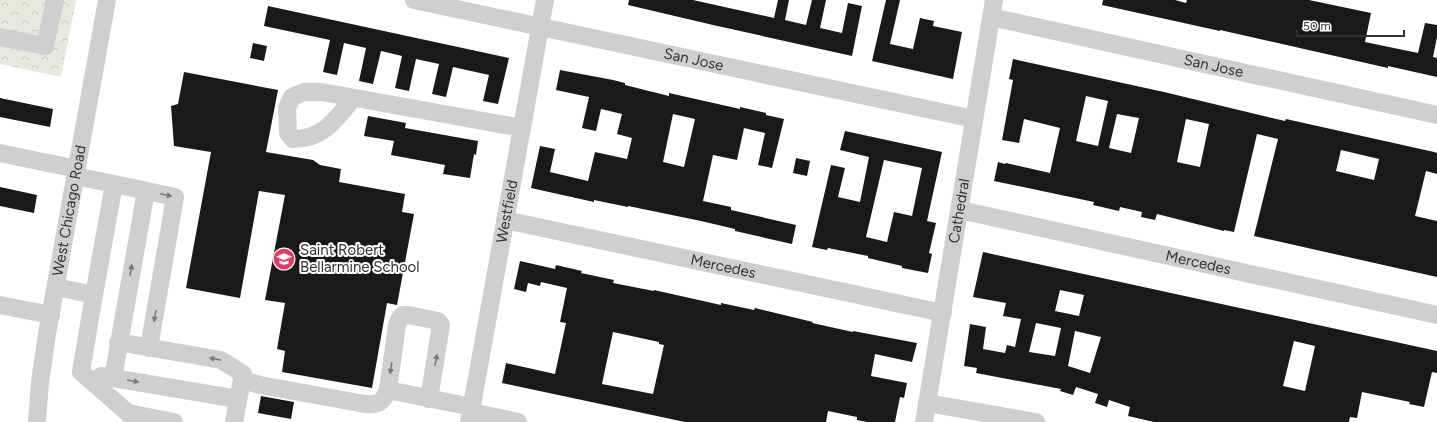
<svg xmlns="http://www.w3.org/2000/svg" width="1437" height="422" font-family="Figtree,sans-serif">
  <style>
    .park { fill: url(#park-crowns) }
    .building { fill: #191919; fill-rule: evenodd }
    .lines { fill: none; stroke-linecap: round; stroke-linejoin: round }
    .minor { stroke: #cfcfcf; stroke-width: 18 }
    .oneway { fill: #797979 }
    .labels { text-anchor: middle; stroke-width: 4; stroke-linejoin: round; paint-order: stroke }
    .street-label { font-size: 15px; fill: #323232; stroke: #fff }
    .poi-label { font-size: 15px; fill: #323232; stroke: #fff; text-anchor: start }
  </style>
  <defs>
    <pattern id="park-crowns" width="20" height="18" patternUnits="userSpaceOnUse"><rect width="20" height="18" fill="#e7ebde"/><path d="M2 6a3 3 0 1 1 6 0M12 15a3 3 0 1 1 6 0" fill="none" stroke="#c7cabf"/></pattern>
  </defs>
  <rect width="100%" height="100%" fill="#fff"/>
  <polygon class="park" points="0,0 76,0 61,77 0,64"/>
  <g class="building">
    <polygon points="629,0 693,0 774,18 778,0 789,0 785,20 806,25 812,0 826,0 820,28 842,33 848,3 862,6 852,56 713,25 628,5"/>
    <polygon points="886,0 900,0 890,44 913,49 920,18 934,21 933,26 962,32 953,79 872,61"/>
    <polygon points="1103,0 1175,0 1186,3 1187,0 1309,0 1371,13 1365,42 1418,53 1425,23 1437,25 1437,37 1433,57 1437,58 1437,77 1388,66 1388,68 1220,30 1220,31 1102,5"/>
    <polygon points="268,6 509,58 498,104 483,101 489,75 453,67 446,97 432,94 439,64 416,59 409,91 395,88 402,56 381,51 373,84 359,81 366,48 344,43 337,75 323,72 330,40 264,26"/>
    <polygon points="253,43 267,46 264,61 250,58"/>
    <path d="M 1013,59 L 1164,92 L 1285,121 L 1286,119 L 1434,152 L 1437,153 L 1437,174 L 1426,171 L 1415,216 L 1437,221 L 1437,277 L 1254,236 L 1278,139 L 1257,134 L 1234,232 L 1224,230 L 1224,231 L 1157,214 L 1155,220 L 1141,217 L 1142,212 L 1120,207 L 1119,211 L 1093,205 L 1094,202 L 994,181 L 998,162 L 1005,164 L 1006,163 L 1050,173 L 1060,128 L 1024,119 L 1019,143 L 1002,140 L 1013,80 L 1009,79 ZM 1086,96 L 1108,101 L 1098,146 L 1076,141 ZM 1117,114 L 1139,118 L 1131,153 L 1109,148 ZM 1186,119 L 1209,124 L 1200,167 L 1177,162 ZM 1341,150 L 1379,159 L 1374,180 L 1336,171 Z"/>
    <path d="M 560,70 L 613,80 L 625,83 L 625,85 L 669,96 L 669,93 L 740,109 L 740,107 L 766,113 L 766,115 L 784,119 L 772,168 L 758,165 L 765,133 L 744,128 L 737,160 L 713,155 L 703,201 L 731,207 L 731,210 L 796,225 L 792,244 L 735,231 L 735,229 L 701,221 L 628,206 L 628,207 L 594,200 L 594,202 L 531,188 L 540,146 L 555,149 L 550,172 L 588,181 L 595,152 L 627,159 L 632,138 L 617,134 L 622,114 L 601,109 L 596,131 L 582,128 L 589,97 L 556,90 ZM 673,114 L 695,119 L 684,167 L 663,162 Z"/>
    <polygon points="184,72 278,90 266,152 313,160 320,165 341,169 339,182 405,194 402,212 414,214 397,305 387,303 372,388 282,372 285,351 277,349 285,303 265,300 285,195 259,191 240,298 186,288 211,152 174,146 171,106 178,104"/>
    <polygon points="0,98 53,109 50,127 0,117"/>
    <polygon points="368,116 406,123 405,128 478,141 476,155 474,154 470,178 443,174 445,165 391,155 394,141 364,136"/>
    <path d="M 845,131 L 942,152 L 927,221 L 936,223 L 929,253 L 932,254 L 928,273 L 902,268 L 902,266 L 868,258 L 868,256 L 828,248 L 827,250 L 812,247 L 831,165 L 845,168 L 838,197 L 860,202 L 869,157 L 840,150 ZM 884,160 L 922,168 L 912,216 L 894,212 L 887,242 L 866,237 Z"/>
    <polygon points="796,158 810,161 807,176 793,173"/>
    <polygon points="0,187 37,195 34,213 0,206"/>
    <path d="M 983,252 L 1437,351 L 1437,373 L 1432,372 L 1424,407 L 1409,404 L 1410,402 L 1362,392 L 1357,418 L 1350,417 L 1349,422 L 1154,422 L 1128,416 L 1130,407 L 1109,400 L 1107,407 L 1095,403 L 1098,394 L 1076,387 L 1073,395 L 1060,391 L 1061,389 L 976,373 L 977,368 L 964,366 L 970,324 L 986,327 L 983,349 L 1005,353 L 1007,345 L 1015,347 L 1021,319 L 1003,316 L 1006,303 L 973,297 ZM 1060,290 L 1084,295 L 1079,316 L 1055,311 ZM 1036,323 L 1061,328 L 1055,356 L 1029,352 ZM 1075,331 L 1101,337 L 1090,373 L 1068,366 ZM 1294,341 L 1315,346 L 1305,391 L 1283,386 Z"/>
    <path d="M 520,261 L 555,269 L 556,265 L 582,271 L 581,273 L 614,280 L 613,283 L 654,291 L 654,290 L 721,305 L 721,303 L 754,310 L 755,308 L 813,322 L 812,323 L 853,332 L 853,331 L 917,343 L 912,362 L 875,354 L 871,376 L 907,383 L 904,398 L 900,397 L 895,422 L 867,422 L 857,420 L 857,417 L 828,411 L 826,422 L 685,422 L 502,383 L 506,363 L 555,374 L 566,323 L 560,322 L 567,288 L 541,282 L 540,286 L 528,283 L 526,292 L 514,289 ZM 613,332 L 659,342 L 659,344 L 664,345 L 653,394 L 602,384 Z"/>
    <polygon points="261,396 294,402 291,419 258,413"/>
  </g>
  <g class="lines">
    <g class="minor">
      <path id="s1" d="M 414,0 L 974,119"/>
      <path id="s2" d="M 991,17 L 1437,115"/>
      <polyline points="0,37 45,46 55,0"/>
      <path d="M 353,98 C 336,120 323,139 293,139 L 288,133 L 287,108 L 292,97 L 304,92 L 322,92 L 522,128"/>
      <polyline points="0,153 77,169"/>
      <polyline points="75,176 114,184 94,295"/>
      <polyline points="114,184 175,197 149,348"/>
      <path id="s3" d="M 960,210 L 1437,315"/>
      <path id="s4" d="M 505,220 L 943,313"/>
      <polyline points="56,287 94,295 81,372 128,413 136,422"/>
      <polyline points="0,305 51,315"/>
      <polyline points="118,342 221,360 243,374 234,422"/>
      <polyline points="101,376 238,399"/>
      <polyline points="113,378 146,191"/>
      <path d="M 242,380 L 260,385 L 365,404 C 379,405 383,402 388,390 L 472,407"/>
      <polyline points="388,390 397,325 400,318 403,315 408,315 438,321 441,325 429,399"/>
      <polyline points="927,403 1036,422"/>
      <polyline points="471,412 518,422"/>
      <polyline points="128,413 174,422"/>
      <path id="s5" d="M 37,422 L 40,382 L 47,334 L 107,0"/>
      <path id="s6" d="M 469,422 L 545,0"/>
      <path id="s7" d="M 924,422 L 994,0"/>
    </g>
  </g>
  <defs><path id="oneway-solid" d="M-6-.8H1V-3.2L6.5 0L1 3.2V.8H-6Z"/></defs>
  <g class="oneway">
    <use href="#oneway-solid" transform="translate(166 195) rotate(12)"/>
    <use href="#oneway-solid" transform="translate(131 270) rotate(-80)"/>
    <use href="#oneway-solid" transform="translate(155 316) rotate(100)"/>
    <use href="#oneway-solid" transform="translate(215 359) rotate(-169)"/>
    <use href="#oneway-solid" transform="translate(436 360) rotate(-80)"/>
    <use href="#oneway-solid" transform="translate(391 368) rotate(98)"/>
    <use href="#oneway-solid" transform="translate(133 381) rotate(10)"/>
  </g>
  <defs>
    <g id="school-disc" transform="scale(1.15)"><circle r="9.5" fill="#e63762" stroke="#fff"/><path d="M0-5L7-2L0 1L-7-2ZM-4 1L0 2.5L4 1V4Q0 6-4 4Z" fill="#fff"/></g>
  </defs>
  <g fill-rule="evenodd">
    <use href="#school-disc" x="284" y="259"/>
  </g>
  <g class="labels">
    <g class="street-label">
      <text dy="5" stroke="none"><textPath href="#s1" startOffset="286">San Jose</textPath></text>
      <text dy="5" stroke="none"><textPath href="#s2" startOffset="228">San Jose</textPath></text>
      <text dy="5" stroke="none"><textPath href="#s5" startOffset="214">West Chicago Road</textPath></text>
      <text dy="5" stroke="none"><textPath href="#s6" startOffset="214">Westfield</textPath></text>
      <text dy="5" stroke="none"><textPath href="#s7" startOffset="214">Cathedral</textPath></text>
      <text dy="5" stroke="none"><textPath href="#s3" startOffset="244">Mercedes</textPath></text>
      <text dy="5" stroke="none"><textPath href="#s4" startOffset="223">Mercedes</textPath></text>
    </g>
    <g class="poi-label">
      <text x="300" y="255">Saint Robert<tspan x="300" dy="17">Bellarmine School</tspan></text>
    </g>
  </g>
  <path d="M1297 30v6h107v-6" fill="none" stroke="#323232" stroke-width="2"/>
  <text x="1303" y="30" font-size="12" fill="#323232" stroke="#ffffff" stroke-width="3" paint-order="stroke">50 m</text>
</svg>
